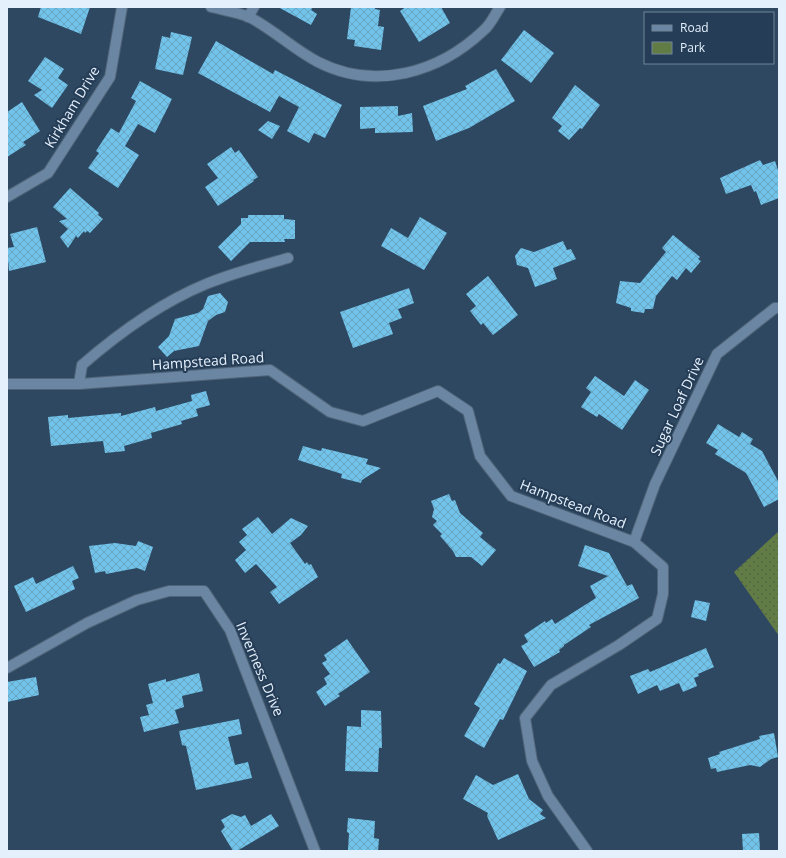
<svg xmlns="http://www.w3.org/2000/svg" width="786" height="858" font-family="'Open Sans',sans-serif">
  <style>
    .green { fill: url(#green-dots) }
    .building { fill: url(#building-cross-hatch) }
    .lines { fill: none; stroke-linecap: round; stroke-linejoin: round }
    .street-casing { stroke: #4f6478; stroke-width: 12 }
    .street { stroke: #6b86a2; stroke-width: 10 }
    .labels { text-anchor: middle; stroke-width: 4; stroke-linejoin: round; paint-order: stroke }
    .street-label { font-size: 14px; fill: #e4f0fc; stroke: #253d56 }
  </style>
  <defs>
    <pattern id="green-dots" width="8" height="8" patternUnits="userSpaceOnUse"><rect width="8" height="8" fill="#627c45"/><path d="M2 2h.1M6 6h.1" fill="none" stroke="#536248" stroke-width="1.8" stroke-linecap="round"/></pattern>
    <pattern id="building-cross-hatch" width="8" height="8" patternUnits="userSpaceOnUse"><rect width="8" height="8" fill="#71c3e9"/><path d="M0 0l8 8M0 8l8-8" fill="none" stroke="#66a4c2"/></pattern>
  </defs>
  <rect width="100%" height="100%" fill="#2f4861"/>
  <polygon class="green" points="779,531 779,636 734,572"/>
  <g class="building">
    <polygon points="41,7 90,7 81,34 38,17"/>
    <polygon points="278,7 313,7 311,10 317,14 311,25"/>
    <polygon points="351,7 375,7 375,9 380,10 378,26 384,27 381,50 354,46 355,40 347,39"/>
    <polygon points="406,7 441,7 450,23 419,42 400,11"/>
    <polygon points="524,30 554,53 531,83 501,60"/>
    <polygon points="171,32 192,37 183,75 155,69 162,36 170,38"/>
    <polygon points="216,41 273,74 275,70 342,105 325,138 314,133 309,143 287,131 299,107 279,96 270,112 198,73"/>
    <polygon points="45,57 64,69 58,78 68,85 52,108 34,95 42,90 28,81"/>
    <polygon points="496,69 515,101 469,128 436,141 423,106 467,89 465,86"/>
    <polygon points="140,81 172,99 155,133 138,124 125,146 139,155 118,188 88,168 99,153 96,151 111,128 119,133 136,101 131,98"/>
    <polygon points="575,85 600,105 582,129 580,128 569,140 558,131 562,126 552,118"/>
    <polygon points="22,102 40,131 23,142 26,145 7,157 7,112"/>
    <polygon points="398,106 398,116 412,113 413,132 375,133 375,128 360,129 360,107"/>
    <polygon points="268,121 280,126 272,139 258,130"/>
    <polygon points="231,147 235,153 239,150 258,177 253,180 254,181 218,206 205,187 218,178 207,164"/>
    <polygon points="760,160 763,165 775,161 779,173 779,198 761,205 756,191 754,192 751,185 726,194 720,178"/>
    <polygon points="70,188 99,213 98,215 103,219 90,233 87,231 85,233 84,231 78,238 76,236 68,248 60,237 68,229 59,221 67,219 53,207"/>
    <polygon points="248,215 284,215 284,219 295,220 295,239 284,239 285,242 250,242 231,261 218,247 241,224 241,218 248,218"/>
    <polygon points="420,217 447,233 424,270 381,246 391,228 408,238"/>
    <polygon points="37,227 46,262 9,271 7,248 14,247 10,234"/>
    <polygon points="673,235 700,257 698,259 701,261 691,273 686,268 677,280 672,276 656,296 653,309 645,309 644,313 631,311 631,308 616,303 620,281 640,283 666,252 662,248"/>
    <polygon points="563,241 567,250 571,249 576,259 553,268 557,279 535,287 528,268 517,265 515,256 521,248 534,252"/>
    <polygon points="488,276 518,315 493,335 483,323 481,325 470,311 476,306 466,294"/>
    <polygon points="409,288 414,303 398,309 402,318 389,323 393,334 353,348 340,312"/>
    <polygon points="220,293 228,302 225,312 216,315 208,321 199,346 174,351 167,357 158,347 169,336 175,319 198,313 203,309 208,296"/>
    <polygon points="595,376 624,396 635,380 649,390 622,430 599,414 597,417 581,407 591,392 586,388"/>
    <polygon points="206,391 210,405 196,409 198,416 181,421 182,424 151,433 152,438 124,446 125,451 105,453 103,441 51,446 48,417 68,415 68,418 121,413 121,416 155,407 156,411 192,401 191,395"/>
    <polygon points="718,424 739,437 742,432 753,439 750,444 762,451 779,483 779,499 764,507 746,473 715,454 718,450 706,443"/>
    <polygon points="303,446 321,451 322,448 368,459 366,464 381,468 362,480 361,483 341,478 342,474 298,460"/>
    <polygon points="449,494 452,501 455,500 460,513 483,533 480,537 496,550 482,566 471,557 456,557 453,551 440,536 442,534 433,525 437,521 432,517 434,509 431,501"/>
    <polygon points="258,517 272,534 291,518 308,526 301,535 290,543 305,564 307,562 309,565 311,564 318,577 279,604 270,592 277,587 256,564 245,573 235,560 246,550 239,542 247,535 242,529"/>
    <polygon points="138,541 153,547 145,571 137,568 106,574 105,571 95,573 89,546 115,543 136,546"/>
    <polygon points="585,545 609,553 627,586 632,584 639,598 589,625 591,627 564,645 564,646 559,650 560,652 534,667 521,646 528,642 524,635 545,621 546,623 552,619 555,624 596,598 590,586 608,576 578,566"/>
    <polygon points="73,566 79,578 72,581 75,589 26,612 14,586 33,577 36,584"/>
    <polygon points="695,600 710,603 706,621 691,617"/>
    <polygon points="347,639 370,672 338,694 340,696 325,706 316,692 327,684 324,678 330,674 322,663 327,660 324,655"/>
    <polygon points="706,648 714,667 698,674 699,676 694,678 697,686 683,692 679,683 660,691 657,685 638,694 630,676 648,669 650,672"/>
    <polygon points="504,658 527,671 503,720 500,719 484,748 464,736 480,708 474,704 498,663 500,664"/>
    <polygon points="199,673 203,691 182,696 184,707 175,710 179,723 144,732 140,717 149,715 146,705 153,703 148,684 166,679 166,682"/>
    <polygon points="36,677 39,695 7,702 7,682"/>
    <polygon points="361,710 381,711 382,748 379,748 378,772 345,771 347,726 361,727"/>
    <polygon points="239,719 242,734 228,737 235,765 248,762 252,778 196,790 186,746 182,745 179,731"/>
    <polygon points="774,733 778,757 771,759 760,767 750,765 717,772 716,768 711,769 708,758 720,754 719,752 760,739 759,736"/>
    <polygon points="518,774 529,799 543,810 540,814 546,818 498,840 487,816 488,813 463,799 476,775 493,785"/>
    <polygon points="232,814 241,817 245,815 251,826 271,814 279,826 237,851 233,851 221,831 225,827 221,820"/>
    <polygon points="348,818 375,821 374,838 379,839 378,851 348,850 349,833 347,832"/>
    <polygon points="759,833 760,851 743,851 742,834"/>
  </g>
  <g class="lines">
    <g class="street-casing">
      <g id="street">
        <path d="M 211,7 C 223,10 238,12 249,17 C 273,29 293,49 318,62 C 375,91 439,73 484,30 C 491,24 495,14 500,7"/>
        <polyline points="248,17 254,7"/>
        <polyline points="7,197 48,173 110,77 122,7"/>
        <polyline points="7,384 79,384 270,370 330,412 363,421 438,391 468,411 480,456 511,496 634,542 663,567 663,594 657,619 619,645 551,685 525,718 532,761 548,796 587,851"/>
        <path d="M 79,384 L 82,365 C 120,332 160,303 206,284 C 232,273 261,266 288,258"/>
        <polyline points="634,542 655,484 717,354 775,308 779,308"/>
        <polyline points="7,668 87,623 137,600 169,591 204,591 230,630 315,851"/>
      </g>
    </g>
    <use href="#street" class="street"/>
  </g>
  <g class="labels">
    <g class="street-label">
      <text transform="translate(72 107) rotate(-59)" y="5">Kirkham Drive</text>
      <text transform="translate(208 361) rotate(-4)" y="5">Hampstead Road</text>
      <text transform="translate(677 406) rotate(-65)" y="5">Sugar Loaf Drive</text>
      <text transform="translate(573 504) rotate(21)" y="5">Hampstead Road</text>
      <text transform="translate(260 669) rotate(67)" y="5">Inverness Drive</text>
    </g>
  </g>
  <rect width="786" height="858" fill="none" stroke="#e4f0fc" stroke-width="16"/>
  <rect x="644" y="12" width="130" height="52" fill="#253d56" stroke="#718598"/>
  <rect x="652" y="25" width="20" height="6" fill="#6b86a2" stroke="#718598"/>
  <text x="680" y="32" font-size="12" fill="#e4f0fc">Road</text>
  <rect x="652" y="42" width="20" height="12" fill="#627c45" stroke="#718598"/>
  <text x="680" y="52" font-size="12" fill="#e4f0fc">Park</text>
</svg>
